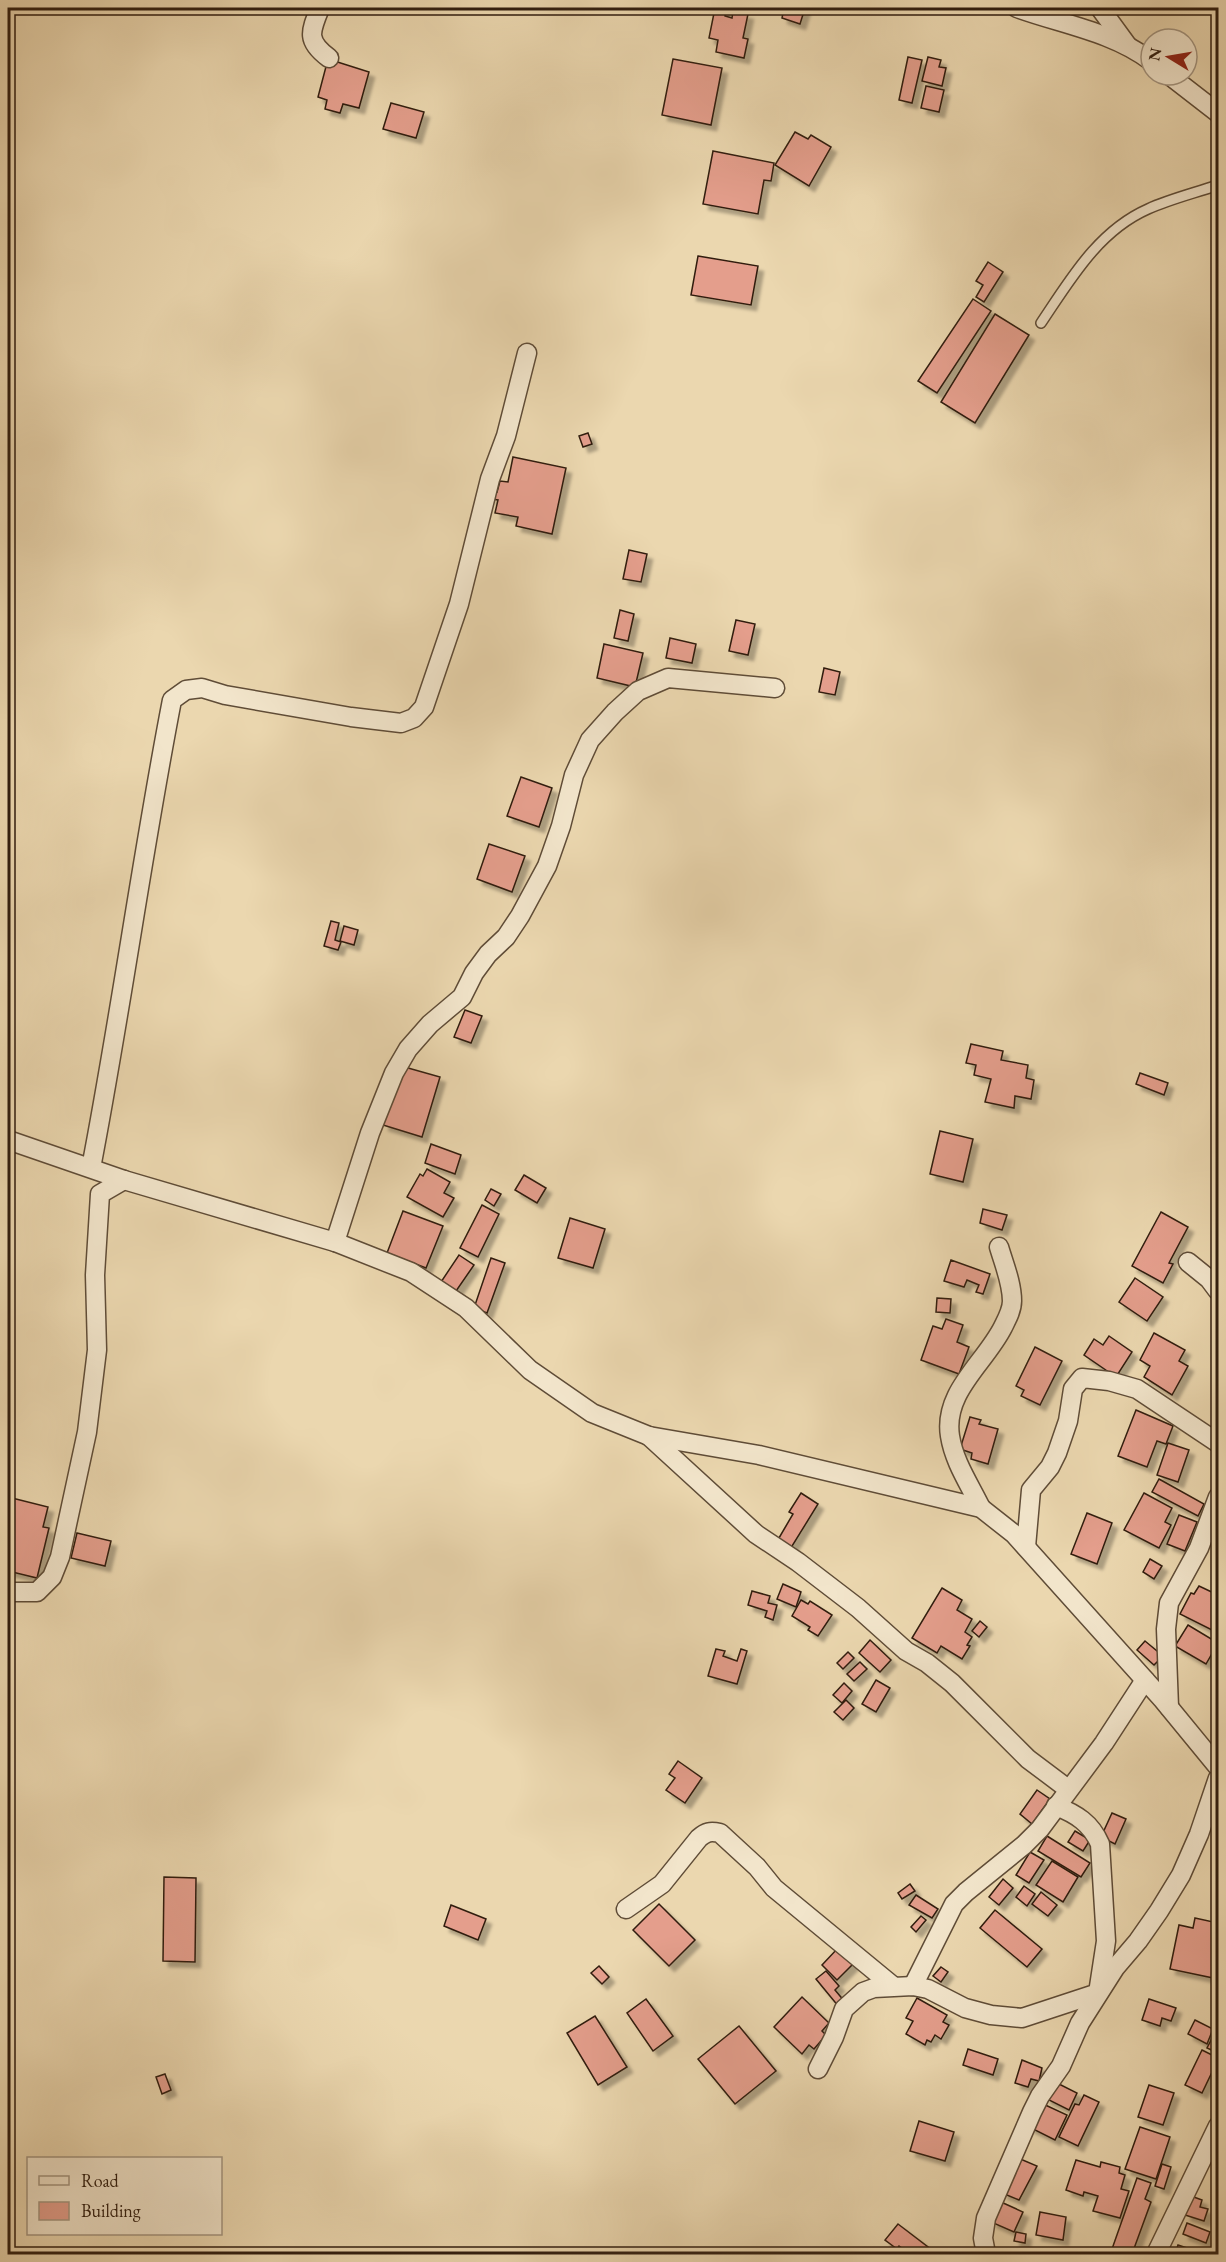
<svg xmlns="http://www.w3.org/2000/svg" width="1226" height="2262" font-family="'EB Garamond',serif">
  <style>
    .building { fill: #e49e8c; stroke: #301d0f; stroke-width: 1.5; filter: url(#shadow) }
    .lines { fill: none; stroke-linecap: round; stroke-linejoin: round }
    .service-casing { stroke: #5f4c37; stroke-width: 12 }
    .minor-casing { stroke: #5f4c37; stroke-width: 21 }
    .service { stroke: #f2e5cb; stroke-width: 9 }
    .minor { stroke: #f2e5cb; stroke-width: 18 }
  </style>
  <defs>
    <filter id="shadow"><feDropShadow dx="5.5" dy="5.5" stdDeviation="1.5" flood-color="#0004"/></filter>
  </defs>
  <rect width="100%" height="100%" fill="#ebd7af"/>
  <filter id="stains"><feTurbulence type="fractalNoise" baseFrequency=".00333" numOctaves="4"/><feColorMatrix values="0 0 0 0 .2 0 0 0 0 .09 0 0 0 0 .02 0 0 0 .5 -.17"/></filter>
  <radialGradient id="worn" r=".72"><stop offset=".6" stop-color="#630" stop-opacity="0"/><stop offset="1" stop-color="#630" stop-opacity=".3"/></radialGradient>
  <g class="building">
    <polygon points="715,8 726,9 725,16 732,18 733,11 748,14 743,38 748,39 744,58 716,52 718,40 709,38"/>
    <polygon points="784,8 805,8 800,24 782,18"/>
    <polygon points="908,57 922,60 912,103 899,100"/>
    <polygon points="928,57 941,60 939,67 946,68 942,86 922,81"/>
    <polygon points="328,59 369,72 359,108 343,104 340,113 325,109 327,100 318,97"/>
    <polygon points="673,59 722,68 711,125 662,115"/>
    <polygon points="926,86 944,90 939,112 921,108"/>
    <polygon points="391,103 424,112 416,138 383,129"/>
    <polygon points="795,132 808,139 811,135 831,147 809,186 775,165"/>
    <polygon points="713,151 774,163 771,181 764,180 758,214 703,204"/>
    <polygon points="698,256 758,266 751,305 691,295"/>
    <polygon points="988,262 1003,272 984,302 976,297 983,285 976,281"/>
    <polygon points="973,299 991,311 937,393 918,381"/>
    <polygon points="995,314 1029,335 975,423 941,402"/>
    <polygon points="588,433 592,444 583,447 579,436"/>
    <polygon points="513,457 566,468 552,534 516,526 518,517 495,513 498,500 491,499 493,491 497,492 500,481 508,482"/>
    <polygon points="629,550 647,554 641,582 623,579"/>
    <polygon points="620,610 634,614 628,641 614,638"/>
    <polygon points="736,620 755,624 748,655 729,651"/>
    <polygon points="670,638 696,644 692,663 666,658"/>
    <polygon points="604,644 643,653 635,687 597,678"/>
    <polygon points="824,668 840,672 835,695 819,692"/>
    <polygon points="521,777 552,788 539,827 507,816"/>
    <polygon points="489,844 525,856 512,892 477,879"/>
    <polygon points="331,921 339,923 335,940 341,942 338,950 324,946"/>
    <polygon points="344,926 358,930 354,945 340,941"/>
    <polygon points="465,1010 482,1016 471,1043 454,1037"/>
    <polygon points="971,1044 1003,1051 1001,1060 1028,1065 1026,1078 1034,1080 1031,1099 1015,1096 1014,1108 985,1102 991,1079 974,1075 976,1065 966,1063"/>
    <polygon points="401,1066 440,1077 422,1137 383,1125"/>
    <polygon points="1140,1073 1168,1083 1164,1095 1136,1084"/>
    <polygon points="940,1131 973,1139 963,1182 930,1174"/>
    <polygon points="431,1144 461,1155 455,1174 425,1163"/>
    <polygon points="427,1169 450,1182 444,1193 454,1198 443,1217 407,1197 420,1174 423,1176"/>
    <polygon points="524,1175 546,1188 537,1203 515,1190"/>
    <polygon points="491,1189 501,1194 494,1206 485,1200"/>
    <polygon points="482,1205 499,1214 478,1257 460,1248"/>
    <polygon points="983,1209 1007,1215 1002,1230 980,1223"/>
    <polygon points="403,1211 443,1226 426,1268 387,1253"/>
    <polygon points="1161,1212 1188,1227 1169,1263 1173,1264 1163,1283 1132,1266"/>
    <polygon points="570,1218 605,1229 593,1268 558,1258"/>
    <polygon points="459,1255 474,1265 454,1294 439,1285"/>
    <polygon points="491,1258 505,1263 487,1313 474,1308"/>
    <polygon points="951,1260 990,1274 983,1294 976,1292 979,1285 967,1280 964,1287 944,1281"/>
    <polygon points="1135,1278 1163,1297 1147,1321 1119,1302"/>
    <polygon points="937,1298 951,1299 950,1313 936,1312"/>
    <polygon points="946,1319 963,1325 957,1342 969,1347 959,1374 921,1360 933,1326 942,1329"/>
    <polygon points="1154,1333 1185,1350 1179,1361 1188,1366 1172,1395 1144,1377 1150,1366 1140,1360"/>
    <polygon points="1109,1336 1132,1352 1116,1377 1084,1355 1094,1339 1103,1345"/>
    <polygon points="1035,1347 1062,1361 1040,1405 1021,1396 1024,1390 1016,1386"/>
    <polygon points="1136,1410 1173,1426 1166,1444 1157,1441 1147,1467 1118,1456"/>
    <polygon points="970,1417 981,1420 979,1424 998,1429 988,1464 971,1459 972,1453 960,1449"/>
    <polygon points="1168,1443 1189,1450 1178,1482 1157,1475"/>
    <polygon points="1159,1479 1204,1504 1198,1516 1152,1492"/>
    <polygon points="801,1493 818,1504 789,1551 776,1543 793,1514 789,1512"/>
    <polygon points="1144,1493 1172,1508 1165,1522 1171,1525 1159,1548 1124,1530"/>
    <polygon points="8,1497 48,1507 43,1527 49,1528 37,1578 8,1571"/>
    <polygon points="1087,1513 1112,1523 1097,1564 1071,1554"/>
    <polygon points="1179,1515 1197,1522 1185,1551 1167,1544"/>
    <polygon points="77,1533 111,1541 105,1566 71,1558"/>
    <polygon points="1150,1559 1162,1566 1154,1579 1143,1572"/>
    <polygon points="783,1584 801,1592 796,1607 777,1599"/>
    <polygon points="1199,1586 1218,1595 1218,1623 1214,1631 1180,1614 1191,1593 1194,1594"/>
    <polygon points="942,1588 962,1600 957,1610 972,1619 965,1632 972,1637 967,1645 970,1646 962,1659 941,1646 937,1653 912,1638"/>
    <polygon points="752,1591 770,1596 768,1603 777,1605 773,1620 765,1617 767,1611 748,1605"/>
    <polygon points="801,1600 808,1604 810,1601 832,1615 818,1636 808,1630 810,1627 792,1616"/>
    <polygon points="980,1621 987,1627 979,1637 972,1631"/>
    <polygon points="1188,1625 1218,1643 1206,1664 1175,1646"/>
    <polygon points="870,1640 891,1660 880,1672 859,1653"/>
    <polygon points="1145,1641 1163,1656 1154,1665 1137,1650"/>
    <polygon points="716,1649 725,1651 723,1656 737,1661 741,1649 747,1651 737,1684 708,1676"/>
    <polygon points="848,1652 854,1658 843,1669 837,1663"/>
    <polygon points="860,1662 867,1669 854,1681 847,1674"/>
    <polygon points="876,1680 890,1688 876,1712 862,1704"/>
    <polygon points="844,1683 852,1691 842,1703 833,1695"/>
    <polygon points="846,1700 854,1708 843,1720 834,1712"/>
    <polygon points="678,1761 702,1778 685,1803 666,1790 675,1778 669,1774"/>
    <polygon points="1037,1790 1050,1799 1032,1824 1020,1814"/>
    <polygon points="1112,1813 1126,1819 1115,1844 1101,1837"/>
    <polygon points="1075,1831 1090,1840 1083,1851 1068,1842"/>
    <polygon points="1047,1836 1090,1863 1081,1877 1038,1851"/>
    <polygon points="1030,1852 1044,1860 1029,1883 1016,1875"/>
    <polygon points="1052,1861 1078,1877 1063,1902 1036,1885"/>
    <polygon points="164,1877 196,1878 195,1962 163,1961"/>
    <polygon points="1003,1879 1013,1888 999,1905 989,1897"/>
    <polygon points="910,1884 915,1891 902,1899 898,1893"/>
    <polygon points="1024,1886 1035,1894 1027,1906 1016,1897"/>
    <polygon points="1041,1892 1057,1905 1048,1916 1032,1904"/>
    <polygon points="916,1895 938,1909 932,1918 909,1905"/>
    <polygon points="659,1904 695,1940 669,1966 633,1930"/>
    <polygon points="451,1905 486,1919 478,1940 444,1926"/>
    <polygon points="995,1910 1042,1949 1027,1967 980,1928"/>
    <polygon points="921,1916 926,1920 916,1932 911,1927"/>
    <polygon points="1195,1918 1218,1923 1218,1979 1170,1969 1179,1925 1193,1928"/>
    <polygon points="838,1948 854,1963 837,1980 822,1965"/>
    <polygon points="599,1966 609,1977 602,1984 591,1973"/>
    <polygon points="941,1967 948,1972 941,1982 933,1976"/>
    <polygon points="826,1971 839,1986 835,1990 845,2002 839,2007 816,1979"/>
    <polygon points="802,1997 829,2023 822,2031 826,2035 814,2049 809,2045 802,2054 774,2027"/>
    <polygon points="917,1998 947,2015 943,2022 949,2025 941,2039 935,2035 931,2042 927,2040 925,2045 906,2034 913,2021 906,2018"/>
    <polygon points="646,1999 673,2036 653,2051 627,2013"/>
    <polygon points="1149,1999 1176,2008 1171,2021 1162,2018 1160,2026 1142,2020"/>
    <polygon points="595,2016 627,2067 598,2085 567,2033"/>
    <polygon points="1195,2020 1213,2029 1207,2044 1188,2034"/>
    <polygon points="739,2026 776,2071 735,2104 698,2059"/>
    <polygon points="1218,2027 1218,2053 1207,2048"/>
    <polygon points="968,2049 998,2059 993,2075 963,2065"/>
    <polygon points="1202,2050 1218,2058 1218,2070 1214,2068 1202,2093 1185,2085"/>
    <polygon points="1022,2060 1042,2068 1039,2081 1031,2079 1028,2087 1015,2083"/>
    <polygon points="165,2074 171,2090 162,2094 156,2077"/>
    <polygon points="1053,2081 1077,2093 1069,2110 1045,2098"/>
    <polygon points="1149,2085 1174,2093 1163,2125 1138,2117"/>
    <polygon points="1084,2095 1099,2102 1078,2146 1059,2137 1075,2104 1079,2105"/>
    <polygon points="1041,2103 1067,2115 1055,2140 1029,2127"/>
    <polygon points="919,2121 954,2132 945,2161 910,2151"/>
    <polygon points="1140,2127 1170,2137 1156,2179 1125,2169"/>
    <polygon points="1018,2158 1037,2166 1019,2200 1002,2193"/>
    <polygon points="1076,2160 1100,2167 1101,2162 1120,2167 1119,2173 1125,2175 1121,2189 1129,2191 1120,2218 1093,2211 1098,2196 1084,2192 1083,2196 1066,2190"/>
    <polygon points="1162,2164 1171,2167 1164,2189 1155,2186"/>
    <polygon points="1137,2178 1151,2183 1145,2199 1151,2202 1132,2254 1128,2254 1112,2249"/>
    <polygon points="1191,2196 1202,2200 1200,2207 1208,2209 1204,2221 1185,2215"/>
    <polygon points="1001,2202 1023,2212 1014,2232 991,2222"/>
    <polygon points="1040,2212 1066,2217 1063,2240 1036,2235"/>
    <polygon points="1187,2223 1210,2232 1206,2243 1183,2234"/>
    <polygon points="898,2224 928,2247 923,2254 910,2254 899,2246 897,2249 885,2240"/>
    <polygon points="1016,2232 1026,2234 1025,2243 1014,2241"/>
    <polygon points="1178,2245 1190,2249 1188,2254 1175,2254"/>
  </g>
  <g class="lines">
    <g class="service-casing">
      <path id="service" d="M 1041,323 C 1070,280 1098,231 1148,209 C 1170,199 1195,193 1218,185"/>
    </g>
    <g class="minor-casing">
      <g id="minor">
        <path d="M 320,8 C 310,32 306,41 329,58"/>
        <path d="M 1017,8 C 1061,24 1113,32 1151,61"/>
        <polyline points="1100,8 1127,45"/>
        <polyline points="1169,75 1218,113"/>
        <polyline points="8,1140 124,1180 335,1242 411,1272 466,1308 530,1370 592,1413 649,1436 759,1455 981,1508 1014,1534 1163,1700 1218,1767"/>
        <path d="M 91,1168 C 121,1012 142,855 172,700 L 186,690 L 202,688 L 225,695 L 351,717 L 401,723 L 414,718 L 424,707 L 459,604 L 490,479 L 506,436 L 527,353"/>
        <polyline points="335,1242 370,1133 394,1073 408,1049 430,1024 462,997 474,973 488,954 506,937 520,916 547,866 561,826 574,775 590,740 615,712 638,691 668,678 775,688"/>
        <polyline points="1188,1262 1209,1279 1218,1291"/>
        <polyline points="649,1436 756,1534 798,1562 858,1608 906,1651 927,1663 952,1683 1028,1759 1068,1789"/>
        <path d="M 981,1508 C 970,1485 954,1462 950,1436 C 943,1392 985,1363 1003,1327 C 1007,1319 1012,1310 1012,1301 C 1012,1283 1004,1264 999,1247"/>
        <polyline points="1026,1547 1031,1490 1050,1467 1057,1453 1068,1421 1073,1389 1082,1378 1109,1381 1137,1389 1218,1443"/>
        <polyline points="8,1592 37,1592 52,1577 60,1557 87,1432 97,1350 95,1275 100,1194 124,1180"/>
        <polyline points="1169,1707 1166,1629 1169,1603 1199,1548 1218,1497"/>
        <path d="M 626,1909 L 662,1884 L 699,1838 C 706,1832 710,1831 720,1833 L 757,1867 L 774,1888 L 893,1986"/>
        <polyline points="913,1986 954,1904 966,1892 1024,1845 1040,1829 1104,1743 1145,1680"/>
        <path d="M 818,2069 L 834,2037 L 844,2009 L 863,1992 L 874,1988 L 913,1986 L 928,1989 L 965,2008 L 991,2015 L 1022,2018 L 1098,1993 L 1106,1941 L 1100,1844 C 1091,1823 1076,1814 1056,1806"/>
        <polyline points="986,2254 983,2238 986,2218 1032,2112 1040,2096 1061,2066 1080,2023 1115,1968 1138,1941 1159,1911 1181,1875 1199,1834 1218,1778"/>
        <polyline points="1156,2254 1218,2126"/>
      </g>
    </g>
    <use href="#service" class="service"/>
    <use href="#minor" class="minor"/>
  </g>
  <rect width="1226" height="2262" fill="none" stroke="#ebd7af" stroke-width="30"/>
  <rect x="9" y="9" width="1208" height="2244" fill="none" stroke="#301d0f" stroke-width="3"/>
  <rect x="15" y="15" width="1196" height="2232" fill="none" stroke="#301d0f" stroke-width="1.5"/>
  <rect x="27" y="2157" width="195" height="78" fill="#f2e5cb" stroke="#a49580" stroke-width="1.5"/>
  <rect x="39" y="2176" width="30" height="9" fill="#f2e5cb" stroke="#a49580" stroke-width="1.5"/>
  <text x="81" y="2187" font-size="18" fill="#301d0f">Road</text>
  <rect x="39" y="2202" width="30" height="18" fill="#e49e8c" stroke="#a49580" stroke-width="1.5"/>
  <text x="81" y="2217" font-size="18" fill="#301d0f">Building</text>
  <g transform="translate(1169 57) rotate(281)"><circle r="28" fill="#f2e5cb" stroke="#a49580" stroke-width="1.5"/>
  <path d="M0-4.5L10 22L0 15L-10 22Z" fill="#8f2418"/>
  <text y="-9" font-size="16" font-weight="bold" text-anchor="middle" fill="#301d0f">N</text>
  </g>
  <rect width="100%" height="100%" filter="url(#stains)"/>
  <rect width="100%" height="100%" fill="url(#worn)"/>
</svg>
